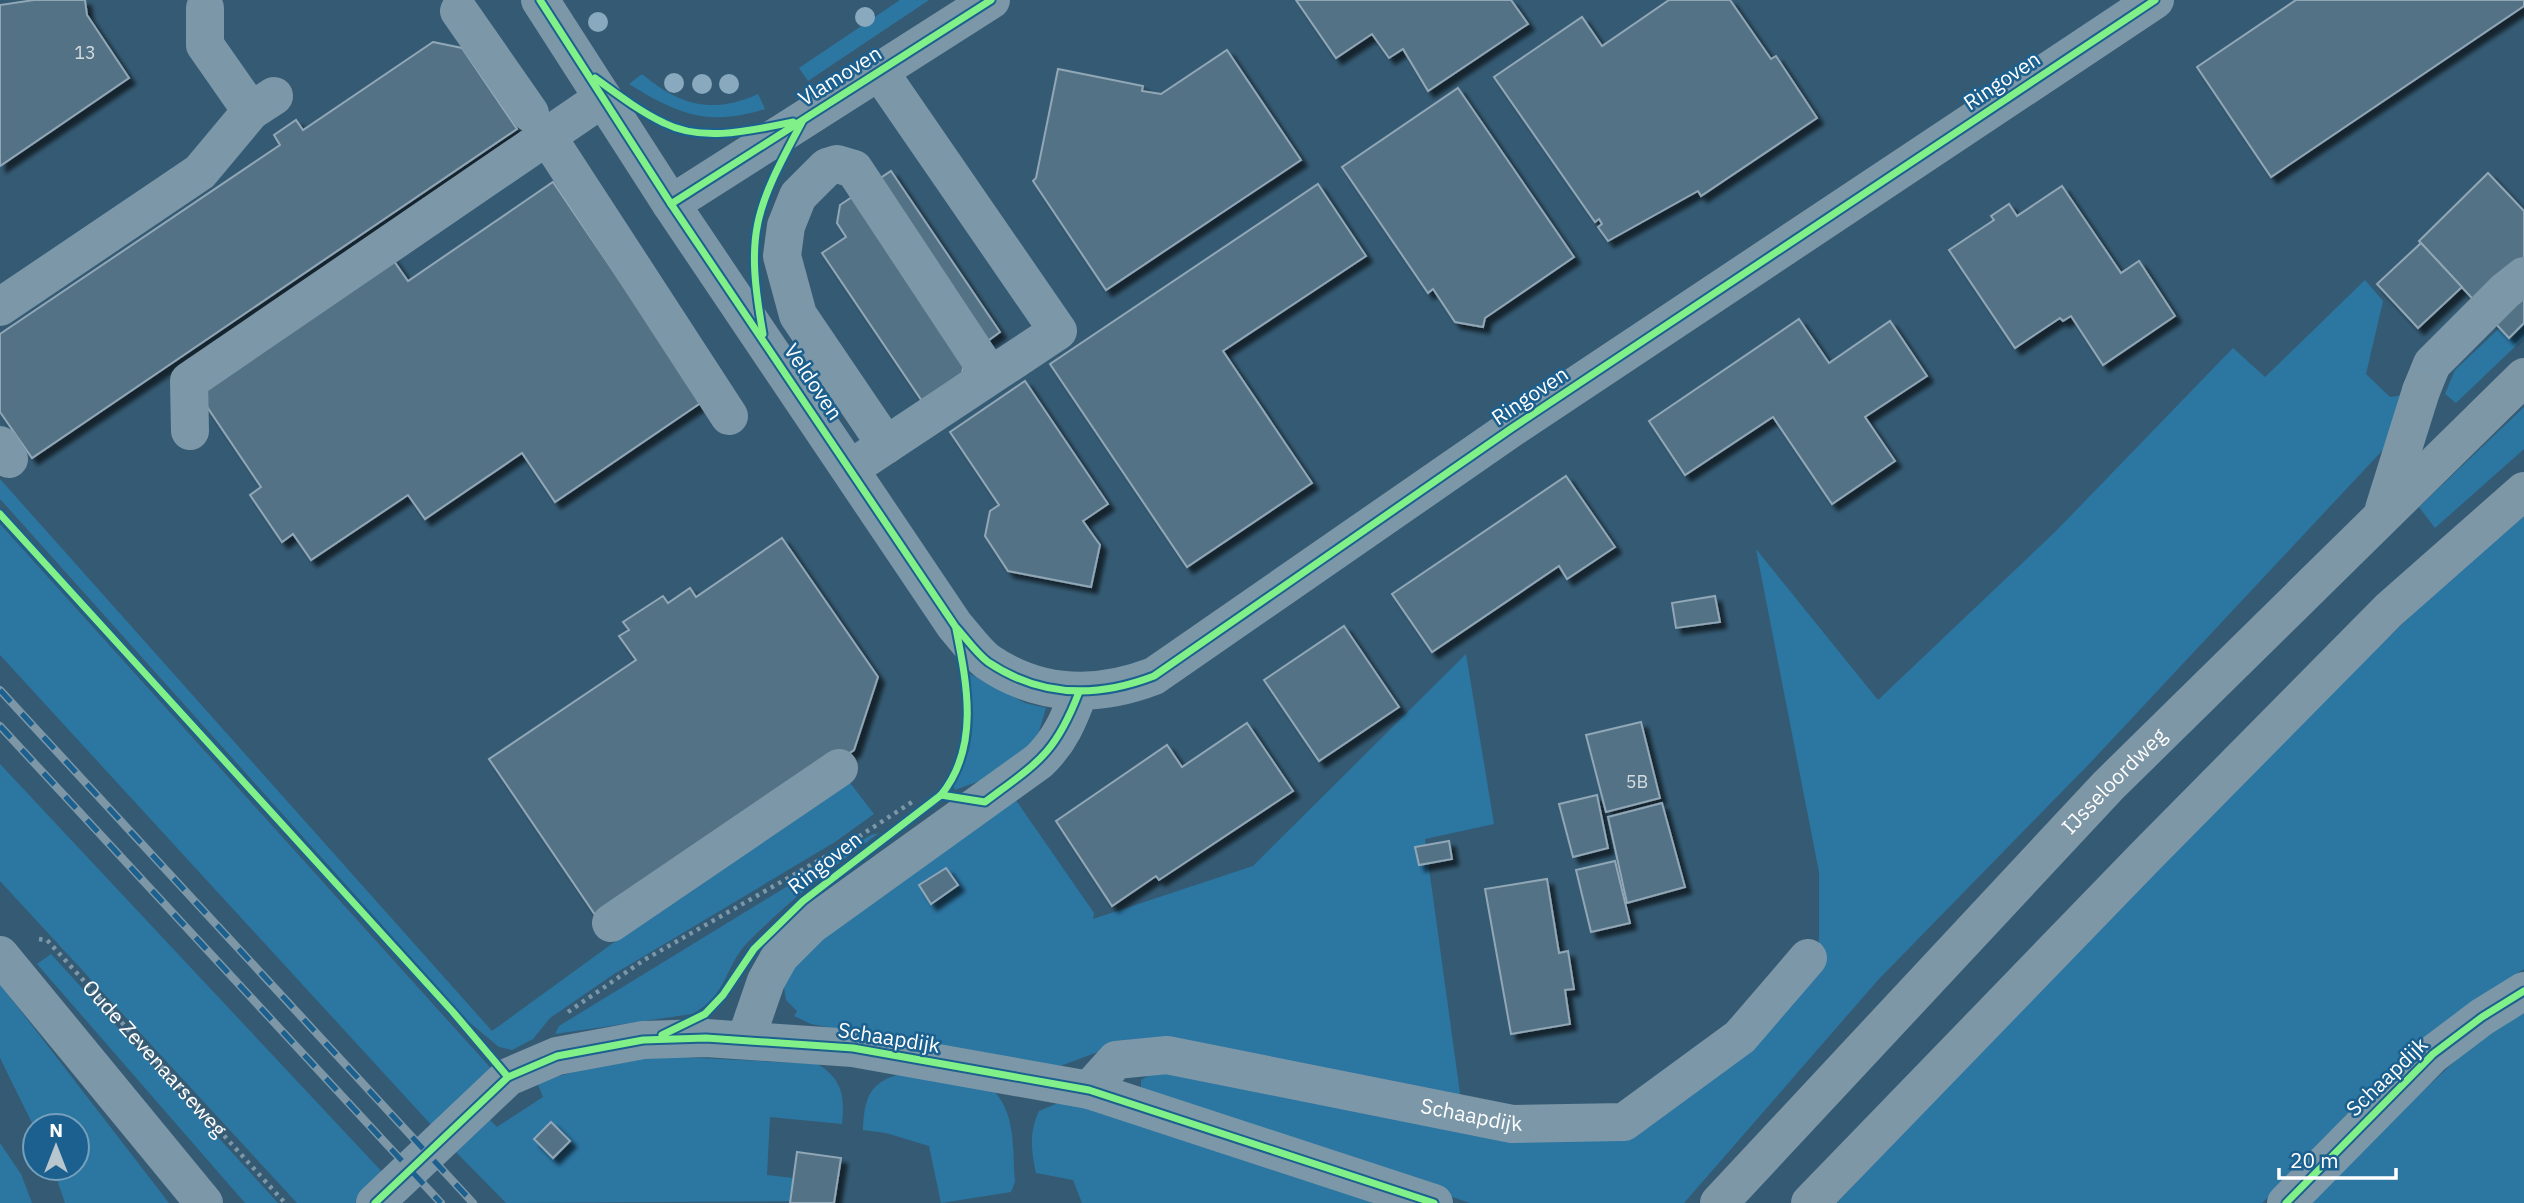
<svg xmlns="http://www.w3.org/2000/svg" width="2524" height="1203" font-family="'IBM Plex Sans',sans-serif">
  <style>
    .green { fill: #2c76a2 }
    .building { fill: #537285; stroke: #91a7b6; stroke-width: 2; filter: url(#shadow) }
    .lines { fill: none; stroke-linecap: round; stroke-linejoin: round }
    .path { stroke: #7c97a7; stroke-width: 4.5; stroke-dasharray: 3.5 5; stroke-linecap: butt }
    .minor { stroke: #7c97a7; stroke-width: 38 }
    .highway { stroke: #7d97a7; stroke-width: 38 }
    .rail-casing { stroke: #7d97a7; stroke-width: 8 }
    .rail { stroke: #1b608e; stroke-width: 5; stroke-dasharray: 16; stroke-linecap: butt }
    .cycleway-casing { stroke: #1b608e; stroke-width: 11 }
    .cycleway { stroke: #82f089; stroke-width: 7 }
    .tree { fill: #89a9be }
    .labels { text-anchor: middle; stroke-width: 5; stroke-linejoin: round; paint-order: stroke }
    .number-label { font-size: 18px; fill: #d4dce0 }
    .street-label { font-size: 21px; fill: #fff; stroke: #1b608e }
  </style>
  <defs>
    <filter id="shadow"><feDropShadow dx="6" dy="6" stdDeviation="2" flood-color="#0009"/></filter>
  </defs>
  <rect width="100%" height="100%" fill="#355b74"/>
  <g class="green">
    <polygon points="900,0 929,0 808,81 799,68"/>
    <path d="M 642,74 C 679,105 712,115 758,94 L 765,109 C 709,127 677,114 629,84 Z"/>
    <polygon points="2365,280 2383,301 2366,374 2390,397 2405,395 2394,438 2090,763 1878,980 1684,1203 1470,1203 1141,1091 1141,1080 1150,1075 1175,1073 1598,1141 1819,958 1819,872 1756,549 1878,700 2056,531 2233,348 2265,377"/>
    <polygon points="2524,305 2524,338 2456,403 2445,394 2455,370"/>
    <polygon points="2524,407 2524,449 2435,528 2419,507"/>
    <polygon points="0,479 492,1031 844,775 874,814 835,842 614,974 550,1018 533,1039 512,1050 499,1047 469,1022 0,499"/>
    <polygon points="2524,505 2524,969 2464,1008 2262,1203 1837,1203 2020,1006 2208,814"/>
    <polygon points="0,524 488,1065 490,1068 435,1129 0,655"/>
    <polygon points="1466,654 1494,824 1425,839 1461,1101 1106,1049 1055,1068 811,1024 794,1016 797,1011 786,1000 784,987 787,973 823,932 1011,793 1094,913 1093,919 1253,866"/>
    <path d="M 970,674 L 1025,703 L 1046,708 L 1035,745 L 982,780 L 955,790 L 953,786 C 978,744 973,719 970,674 Z"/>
    <polygon points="0,764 385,1175 355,1203 297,1203 0,881"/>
    <path d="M 879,833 C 833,867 788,901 747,943 C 724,968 727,996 692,1014 L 555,1034 L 559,1026 L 871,835 Z"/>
    <polygon points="51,954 278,1203 245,1203 37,964"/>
    <polygon points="0,984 169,1203 65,1203 53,1168 77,1168 77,1126 35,1126 35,1129 0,1058"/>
    <polygon points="2524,1012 2524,1203 2302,1203 2481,1037"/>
    <path d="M 661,1056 L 818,1064 C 842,1080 845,1095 842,1124 L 770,1117 L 767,1175 L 793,1178 L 790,1201 L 506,1203 L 454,1150 L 488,1118 L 497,1127 L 543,1097 L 537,1082 L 604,1064 Z"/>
    <path d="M 897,1075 L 989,1086 C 1017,1110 1012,1149 1015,1182 L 1011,1192 L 941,1203 L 929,1146 L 886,1133 L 863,1130 C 864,1102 868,1083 897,1075 Z"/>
    <path d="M 1058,1103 L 1077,1105 L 1389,1203 L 1082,1203 L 1073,1180 L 1036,1173 C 1031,1150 1029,1133 1039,1111 Z"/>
    <polygon points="0,1143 21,1174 32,1203 0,1203"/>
  </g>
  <g class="building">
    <polygon points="34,0 85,0 87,15 129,78 0,166 0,5"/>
    <polygon points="1296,0 1511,0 1528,24 1428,91 1403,49 1389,58 1372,34 1336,58"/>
    <polygon points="1669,0 1730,0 1771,59 1776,56 1817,118 1701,196 1698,191 1608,241 1598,227 1602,224 1599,219 1595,222 1494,77 1582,17 1602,46"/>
    <polygon points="2296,0 2524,0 2524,6 2271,177 2197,67"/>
    <polygon points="433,42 462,48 517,129 32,458 0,412 0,334 280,145 274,135 296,120 303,130"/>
    <polygon points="1227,50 1301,160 1106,290 1033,181 1036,178 1058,69 1143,86 1142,91 1161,94"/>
    <polygon points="1458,88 1574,257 1485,318 1483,327 1455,322 1433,289 1428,293 1342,167"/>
    <polygon points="891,171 1000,332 966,357 962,373 922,401 822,253 846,237 837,223 840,205"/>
    <polygon points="2488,173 2524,211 2524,323 2509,338 2419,241"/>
    <polygon points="553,182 702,402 555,502 522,453 425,519 408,495 311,560 293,534 282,542 250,495 261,487 195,389 391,257 408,281"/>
    <polygon points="1318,184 1366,256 1223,351 1312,483 1187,567 1050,364"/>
    <polygon points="2062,186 2121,273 2139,261 2175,316 2103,365 2071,316 2063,321 2060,318 2015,348 1949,250 1994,220 1991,216 2009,204 2017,216"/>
    <polygon points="2421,243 2462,287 2418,328 2377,284"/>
    <polygon points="1799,319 1829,363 1890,321 1927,376 1865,417 1895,461 1832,504 1773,417 1685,475 1649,421"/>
    <polygon points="1025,381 1108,504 1083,521 1100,545 1091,587 1008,571 985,536 990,511 999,505 950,432"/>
    <polygon points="1566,476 1615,547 1567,579 1559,566 1432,652 1392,594"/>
    <polygon points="782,538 878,677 854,750 600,922 489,759 636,660 619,636 629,630 623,622 663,596 668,603 690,588 696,597"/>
    <polygon points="1715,596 1720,622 1676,628 1672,603"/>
    <polygon points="1344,626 1399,707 1319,761 1264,680"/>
    <polygon points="1641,722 1660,798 1606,812 1586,735"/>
    <polygon points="1247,723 1293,791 1159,880 1156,876 1112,906 1056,821 1167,745 1182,767"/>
    <polygon points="1597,795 1608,848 1573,857 1559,804"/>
    <polygon points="1662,803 1685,887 1627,903 1608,817"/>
    <polygon points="1449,841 1452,859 1419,865 1415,847"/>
    <polygon points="1615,861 1630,923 1591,932 1576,870"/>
    <polygon points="946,868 958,885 931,904 919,885"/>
    <polygon points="1547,879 1559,953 1568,951 1574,989 1565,990 1570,1024 1511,1034 1485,889"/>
    <polygon points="551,1122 570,1141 553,1158 534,1139"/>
    <polygon points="797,1152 841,1158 834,1203 790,1203"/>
  </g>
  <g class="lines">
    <g class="path">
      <path id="s1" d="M 39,939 L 47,940 L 285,1203"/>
      <polyline points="568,1012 644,960 846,845 915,800"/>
    </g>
    <g class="minor">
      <path d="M 540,0 L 671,204 L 955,626 C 965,637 976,653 988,662 C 1040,697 1097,698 1154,676 L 1512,428 L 2155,0"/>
      <polyline points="205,8 205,45 251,111"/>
      <polyline points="459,11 530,113"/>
      <polyline points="547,136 729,416"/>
      <polyline points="671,204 991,0"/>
      <polyline points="0,307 200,172 251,111 274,96"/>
      <polyline points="2421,391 2432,364 2505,291 2524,276"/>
      <polyline points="190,431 189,381 603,98"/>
      <polyline points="0,445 9,459"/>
      <polyline points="886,445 798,315 782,256 786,226 798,196 827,167 837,164 854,169 990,375"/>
      <polyline points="865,459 1058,331 879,71"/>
      <polyline points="611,923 839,768"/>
      <polyline points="0,955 204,1203"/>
      <path d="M 746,1039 L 766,981 L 780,956 L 811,925 L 1039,761 C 1060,741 1069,719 1079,692"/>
      <path id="s2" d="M 1089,1090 L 1116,1060 L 1167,1055 L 1512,1124 L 1624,1122 L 1740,1037 L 1808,958"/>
      <polyline points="375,1203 508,1077 557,1056 643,1040 706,1038 853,1048 1089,1090 1434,1203"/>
      <polyline points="2286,1203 2433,1054 2482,1017 2524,991"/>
    </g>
    <g class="highway">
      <polyline points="2384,509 2421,391"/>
      <path id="s3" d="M 1719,1203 L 2108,786 L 2524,377"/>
      <polyline points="1810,1203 2144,858 2389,610 2524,491"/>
    </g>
    <g class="rail-casing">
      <g id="rail">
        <polyline points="0,690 473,1203"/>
        <polyline points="0,726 441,1203"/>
      </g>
    </g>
    <use href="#rail" class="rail"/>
    <g class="cycleway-casing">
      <g id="cycleway">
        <path d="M 540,0 L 671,204 L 955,626 C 965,637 976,653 988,662 C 1040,697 1097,698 1154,676 L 1512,428 L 2155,0"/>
        <path d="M 595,78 C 617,94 639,111 664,123 C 703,143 753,130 793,122"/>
        <polyline points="671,204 991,0"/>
        <path d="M 763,334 C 745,233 754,211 802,122"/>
        <polyline points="0,514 453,1012 508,1077"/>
        <path d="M 941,795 L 985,802 C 1037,763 1055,755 1079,692"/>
        <path d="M 662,1035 L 705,1014 L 723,995 L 754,949 L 803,901 L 941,795 C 980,747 967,684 956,629"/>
        <polyline points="375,1203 508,1077 557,1056 643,1040 706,1038 853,1048 1089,1090 1434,1203"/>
        <polyline points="2286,1203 2433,1054 2482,1017 2524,991"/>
      </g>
    </g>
    <use href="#cycleway" class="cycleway"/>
  </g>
  <g class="tree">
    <circle cx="865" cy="17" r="10"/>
    <circle cx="598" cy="22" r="10"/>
    <circle cx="674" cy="83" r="10"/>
    <circle cx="702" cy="84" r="10"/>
    <circle cx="729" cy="84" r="10"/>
  </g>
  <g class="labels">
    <g class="number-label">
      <text x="85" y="59">13</text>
      <text x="1637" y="788">5B</text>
    </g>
    <g class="street-label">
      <text transform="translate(840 76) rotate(-32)" y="7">Vlamoven</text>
      <text transform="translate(2002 81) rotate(-34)" y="7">Ringoven</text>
      <text transform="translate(813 382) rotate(56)" y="7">Veldoven</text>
      <text transform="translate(1530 396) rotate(-34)" y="7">Ringoven</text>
      <text dy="7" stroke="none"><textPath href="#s3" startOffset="578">IJsseloordweg</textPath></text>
      <text transform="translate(825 863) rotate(-38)" y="7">Ringoven</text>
      <text transform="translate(889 1038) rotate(9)" y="7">Schaapdijk</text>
      <text dy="7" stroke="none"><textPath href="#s1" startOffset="168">Oude Zevenaarseweg</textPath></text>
      <text transform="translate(2387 1077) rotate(-44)" y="7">Schaapdijk</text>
      <text dy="7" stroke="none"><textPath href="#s2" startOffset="402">Schaapdijk</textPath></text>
    </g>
  </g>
  <g transform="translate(56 1147)"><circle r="33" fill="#1b608e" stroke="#76a0bb" stroke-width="2"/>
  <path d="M0-5L12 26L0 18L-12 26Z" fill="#b8c6ce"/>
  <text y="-10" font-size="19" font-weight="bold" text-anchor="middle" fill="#ffffff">N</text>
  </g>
  <path d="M2279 1168v10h117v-10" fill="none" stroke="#ffffff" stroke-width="3.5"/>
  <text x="2290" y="1168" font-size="21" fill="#ffffff" stroke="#1b608e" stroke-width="5" paint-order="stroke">20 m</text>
</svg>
